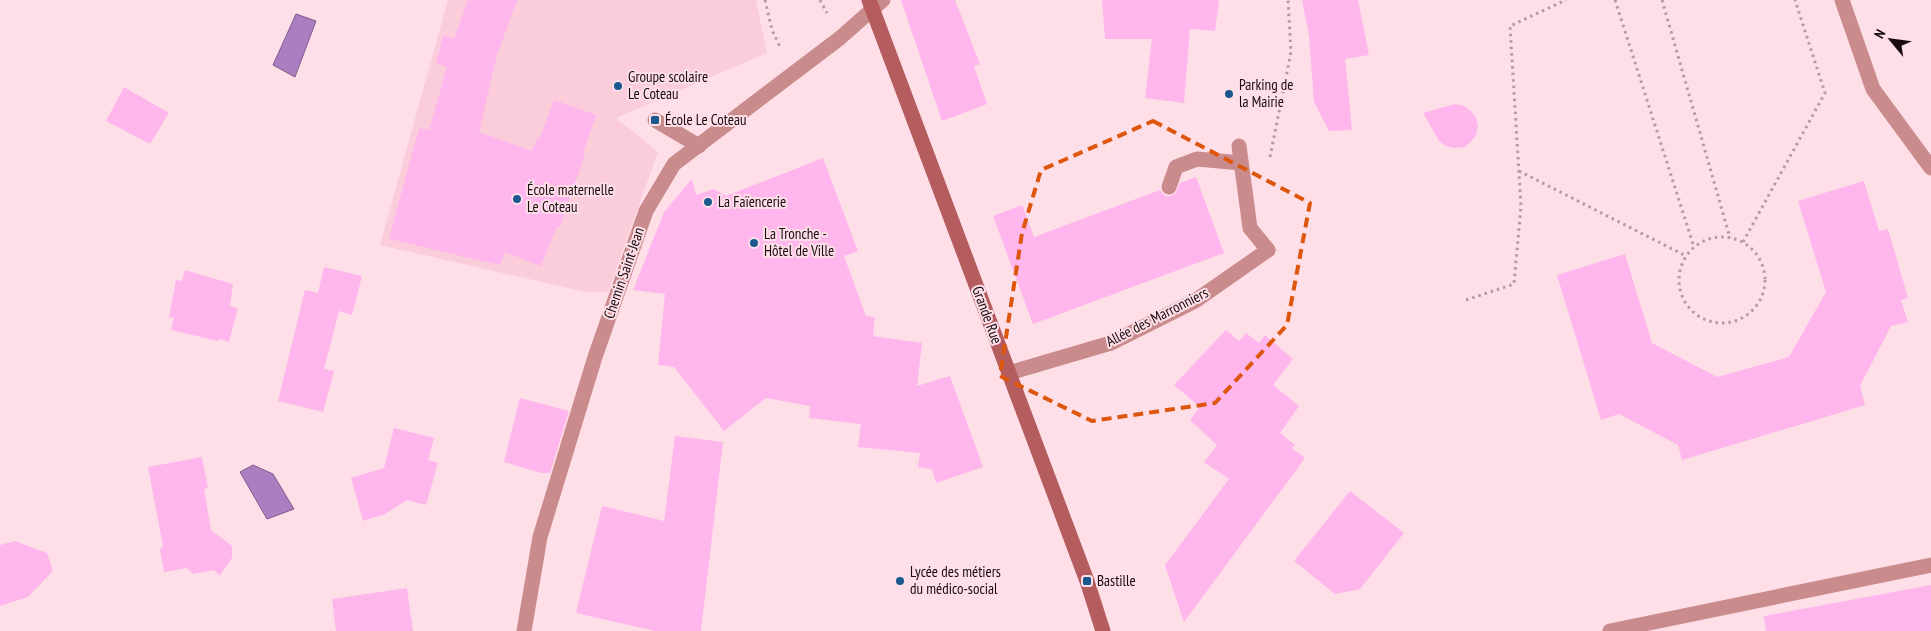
<svg xmlns="http://www.w3.org/2000/svg" width="1931" height="631" font-family="'PT Sans Narrow',sans-serif">
  <style>
    .built { fill: #fbcddb }
    .water { fill: #ab7ec1; stroke: #7f5c8c }
    .building { fill: #ffb6ec }
    .lines { fill: none; stroke-linecap: round; stroke-linejoin: round }
    .path { stroke: #b39aa2; stroke-width: 3; stroke-dasharray: 2.5 4; stroke-linecap: butt }
    .lane { stroke: #c98b8b; stroke-width: 15 }
    .street { stroke: #c98b8b; stroke-width: 15 }
    .secondary { stroke: #b45c5e; stroke-width: 15 }
    .marked { fill: none; stroke: #de550c; stroke-width: 4; stroke-dasharray: 10 6; stroke-linejoin: round }
    .poi-dot { fill: #1a588e; stroke: #fedfe8; stroke-width: 2 }
    .labels { text-anchor: middle; stroke-width: 4; stroke-linejoin: round; paint-order: stroke }
    .poi-label { font-size: 15px; fill: #180c10; stroke: #fedfe8; text-anchor: start }
    .street-label { font-size: 15px; fill: #180c10; stroke: #fedfe8 }
  </style>
  <rect width="100%" height="100%" fill="#fedfe8"/>
  <polygon class="built" points="448,0 756,0 767,53 616,118 658,152 608,292 586,292 380,245"/>
  <g class="water">
    <polygon points="296,14 316,21 295,77 273,65"/>
    <polygon points="253,465 273,474 294,509 267,519 240,472"/>
  </g>
  <g class="building">
    <polygon points="468,0 517,0 497,55 479,132 532,151 538,137 540,138 554,100 596,115 583,153 585,154 560,227 557,226 541,266 505,252 500,265 389,239 419,128 429,130 447,67 436,63 443,36 454,39"/>
    <polygon points="901,0 955,0 980,64 974,66 987,104 942,121"/>
    <polygon points="1102,0 1219,0 1215,31 1190,29 1184,103 1145,98 1152,39 1105,39"/>
    <polygon points="1302,0 1358,0 1369,55 1345,59 1352,130 1329,131 1314,102 1309,36"/>
    <polygon points="124,87 169,113 150,144 106,121"/>
    <polygon points="1455,104 1464,106 1471,111 1476,118 1478,126 1476,135 1471,142 1464,147 1454,148 1446,146 1439,141 1423,113"/>
    <polygon points="823,158 858,251 844,256 866,316 875,317 873,336 922,343 917,386 950,376 983,467 936,483 932,469 918,467 920,453 858,447 861,424 809,418 810,406 766,398 724,431 674,367 658,365 665,294 633,290 664,212 692,179 696,195 714,189 726,196"/>
    <polygon points="1196,177 1224,253 1033,324 993,216 1022,205 1034,237 1160,190 1165,196 1171,196 1175,194 1180,183"/>
    <polygon points="1864,181 1879,231 1888,229 1908,298 1901,300 1908,322 1891,326 1860,386 1865,405 1682,460 1678,445 1619,414 1601,420 1557,275 1625,254 1652,343 1717,377 1789,357 1826,292 1798,201"/>
    <polygon points="324,267 362,276 352,315 339,311 324,369 334,371 323,412 278,401 305,290 318,293"/>
    <polygon points="185,270 233,284 230,306 238,308 229,342 220,339 218,341 171,330 174,318 169,317 176,280 182,281"/>
    <polygon points="1226,330 1239,341 1246,333 1259,343 1265,335 1293,359 1273,385 1299,406 1280,433 1295,445 1292,448 1305,458 1184,622 1165,565 1229,479 1204,462 1217,445 1190,420 1200,407 1174,385"/>
    <polygon points="520,398 569,411 550,473 541,473 504,462"/>
    <polygon points="394,428 434,438 428,460 438,463 426,505 407,500 385,514 363,521 351,478 384,468"/>
    <polygon points="675,436 723,442 701,631 655,631 576,613 602,506 664,521"/>
    <polygon points="202,457 208,488 204,489 211,530 232,546 232,558 220,575 213,570 193,574 187,568 164,572 160,550 163,546 148,467"/>
    <polygon points="1350,491 1404,533 1360,589 1335,594 1294,561"/>
    <polygon points="15,541 47,553 53,571 28,597 0,606 0,545"/>
    <polygon points="1931,585 1931,631 1766,631 1764,616"/>
    <polygon points="407,588 413,631 336,631 332,599"/>
  </g>
  <g class="lines">
    <g class="path">
      <polyline points="765,0 772,30 781,49"/>
      <polyline points="820,0 827,13"/>
      <polyline points="1615,0 1694,247"/>
      <polyline points="1662,0 1730,238"/>
      <polyline points="1270,157 1291,52 1288,0"/>
      <polyline points="1519,171 1686,256"/>
      <circle cx="1722" cy="280" r="43"/>
      <polyline points="1743,242 1825,93 1795,0"/>
      <polyline points="1466,300 1514,284 1521,206 1510,26 1566,0"/>
    </g>
    <g class="lane">
      <polyline points="1239,146 1250,228 1268,250"/>
      <polyline points="1169,187 1176,167 1197,159 1241,163"/>
      <polyline points="1610,631 1931,565"/>
    </g>
    <g class="street">
      <polyline points="1842,0 1873,89 1931,168"/>
      <polyline points="655,120 699,146"/>
      <polyline points="1009,373 1111,343 1195,301 1268,250"/>
      <polyline points="524,631 540,537 595,357 646,211 674,164 840,38 883,0"/>
    </g>
    <polyline class="secondary" points="869,0 1087,581 1103,631"/>
  </g>
  <path class="marked" d="M 1153,121 L 1310,203 L 1287,325 L 1215,403 L 1092,421 L 1000,376 L 1022,233 L 1041,170 Z"/>
  <g class="poi-dot">
    <circle cx="618" cy="86" r="5"/>
    <circle cx="1229" cy="94" r="5"/>
    <rect x="650" y="115" width="10" height="10" rx="2.5"/>
    <circle cx="517" cy="199" r="5"/>
    <circle cx="708" cy="202" r="5"/>
    <circle cx="754" cy="243" r="5"/>
    <circle cx="900" cy="581" r="5"/>
    <rect x="1082" y="576" width="10" height="10" rx="2.5"/>
  </g>
  <g class="labels">
    <g class="poi-label">
      <text x="628" y="82">Groupe scolaire<tspan x="628" dy="17">Le Coteau</tspan></text>
      <text x="1239" y="90">Parking de<tspan x="1239" dy="17">la Mairie</tspan></text>
      <text x="665" y="125">École Le Coteau</text>
      <text x="527" y="195">École maternelle<tspan x="527" dy="17">Le Coteau</tspan></text>
      <text x="718" y="207">La Faïencerie</text>
      <text x="764" y="239">La Tronche -<tspan x="764" dy="17">Hôtel de Ville</tspan></text>
      <text x="910" y="577">Lycée des métiers<tspan x="910" dy="17">du médico-social</tspan></text>
      <text x="1097" y="586">Bastille</text>
    </g>
    <g class="street-label">
      <text transform="translate(624 273) rotate(-71)" y="5">Chemin Saint-Jean</text>
      <text transform="translate(987 315) rotate(70)" y="5">Grande Rue</text>
      <text transform="translate(1157 317) rotate(-27)" y="5">Allée des Marronniers</text>
    </g>
  </g>
  <g transform="translate(1891 40) rotate(299)" stroke="#fedfe8" stroke-width="4" paint-order="stroke">
  <path d="M0-4L9 19L0 12L-9 19Z" fill="#180c10"/>
  <text y="-8" font-size="14" font-weight="bold" text-anchor="middle" fill="#180c10">N</text>
  </g>
</svg>
